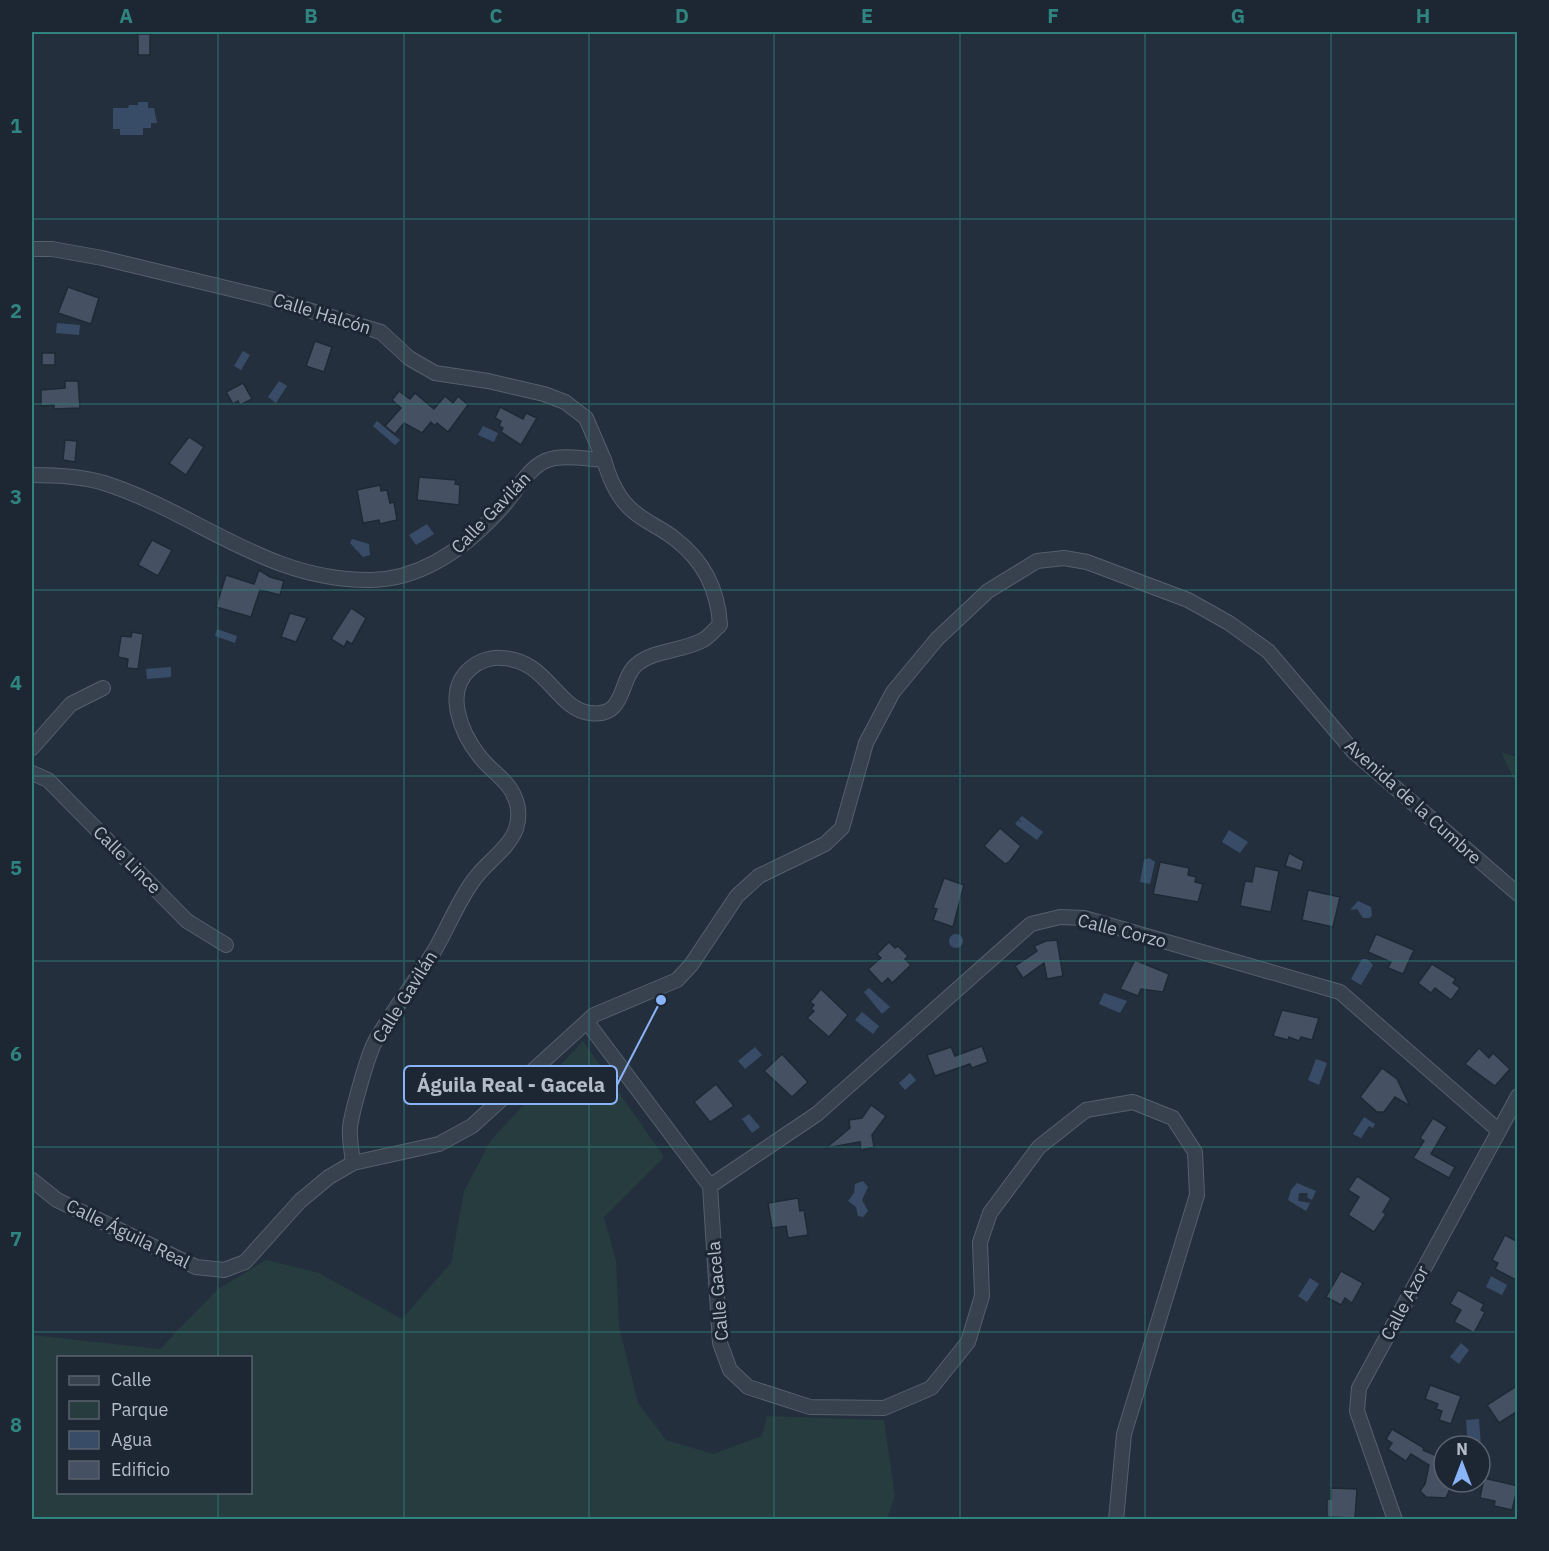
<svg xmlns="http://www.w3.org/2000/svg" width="1549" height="1551" font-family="'IBM Plex Sans',sans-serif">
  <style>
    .green { fill: #263c3f; fill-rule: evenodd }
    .water { fill: #394c67 }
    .building { fill: #455162; stroke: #1f2835; stroke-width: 1.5 }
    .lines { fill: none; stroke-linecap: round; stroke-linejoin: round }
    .street-casing { stroke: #565f6c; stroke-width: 16 }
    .street { stroke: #38414e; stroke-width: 14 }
    .grid { fill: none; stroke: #308480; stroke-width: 1.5; stroke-opacity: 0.55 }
    .labels { text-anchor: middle; stroke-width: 6; stroke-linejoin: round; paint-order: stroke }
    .street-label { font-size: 18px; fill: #b4bcc9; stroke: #1d2633 }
    .leader { fill: none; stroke: #8ab4f8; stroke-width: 2 }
    .callout-dot { fill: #8ab4f8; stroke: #1d2633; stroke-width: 2 }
    .callout { fill: #1d2633; stroke: #8ab4f8; stroke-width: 2 }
    .callout-label { font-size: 20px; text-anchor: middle; font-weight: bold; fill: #b4bcc9 }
    .neatline { fill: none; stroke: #308480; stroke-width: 2 }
    .grid-label { font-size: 20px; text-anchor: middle; font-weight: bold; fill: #308480 }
  </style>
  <rect width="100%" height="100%" fill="#242f3e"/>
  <g class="green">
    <polygon points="1501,752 1517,757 1517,786"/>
    <path d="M 583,1041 L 664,1157 L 604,1217 L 616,1261 L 619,1326 L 638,1403 L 666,1440 L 713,1454 L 762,1436 L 767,1416 L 884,1420 L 895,1496 L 887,1519 L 32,1519 L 32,1335 L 160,1349 L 218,1289 L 266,1260 L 319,1273 L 402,1319 L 451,1263 L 464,1191 L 491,1140 ZM 58,1358 L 250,1358 L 250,1492 L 58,1492 Z"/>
  </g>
  <g class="water">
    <polygon points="138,102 148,102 148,108 154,108 157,123 151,123 151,128 143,128 143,135 120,135 120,129 113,129 113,108 128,108 129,105 138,105"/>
    <polygon points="57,323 80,325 79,335 56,333"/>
    <polygon points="243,351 250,355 241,370 234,366"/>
    <polygon points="279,381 287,386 276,403 268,397"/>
    <polygon points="377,421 400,440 395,445 373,426"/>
    <polygon points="483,426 498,433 494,442 478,435"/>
    <polygon points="427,524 434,534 416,545 409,535"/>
    <polygon points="352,539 369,544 370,555 363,557 350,543"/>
    <polygon points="217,629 237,636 235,643 215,636"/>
    <polygon points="171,667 171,677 147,679 146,669"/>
    <polygon points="1022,816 1043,832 1037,840 1015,824 1018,820 1022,823 1019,819"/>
    <polygon points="1229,830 1248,842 1240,853 1222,842"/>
    <polygon points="1149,858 1155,862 1150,884 1140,882 1144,860"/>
    <polygon points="1358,901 1371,907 1372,915 1370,918 1363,918 1357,909 1350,910"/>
    <circle cx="956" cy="941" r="7"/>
    <polygon points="1362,959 1367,959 1373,965 1361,985 1351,979"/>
    <polygon points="869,988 890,1007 882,1014 864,992"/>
    <polygon points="1104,993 1127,1001 1120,1013 1099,1004"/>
    <polygon points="862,1012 879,1026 873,1034 855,1020"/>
    <polygon points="755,1047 762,1055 745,1069 738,1061"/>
    <polygon points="1316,1059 1327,1063 1319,1085 1308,1080"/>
    <polygon points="910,1073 916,1080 905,1090 899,1083"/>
    <polygon points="749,1114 760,1127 752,1133 742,1119"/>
    <polygon points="1364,1117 1375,1124 1373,1128 1369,1126 1361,1138 1353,1134"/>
    <polygon points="863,1181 868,1187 862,1200 868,1211 863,1217 858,1216 856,1207 848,1201 854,1193 855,1184"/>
    <polygon points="1297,1183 1316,1191 1312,1200 1307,1197 1308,1193 1299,1193 1298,1201 1310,1203 1306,1211 1288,1200 1291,1190"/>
    <polygon points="1491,1276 1507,1285 1502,1295 1486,1287"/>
    <polygon points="1310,1278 1319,1284 1307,1302 1298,1296"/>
    <polygon points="1461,1343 1469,1350 1459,1364 1450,1357"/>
    <polygon points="1479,1419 1481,1447 1468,1446 1466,1420"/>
  </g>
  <g class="building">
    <rect x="138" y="34" width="12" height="21"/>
    <polygon points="68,287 99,298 91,324 58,313"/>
    <polygon points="315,341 332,347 324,372 306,366"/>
    <rect x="42" y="353" width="13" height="12"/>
    <polygon points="65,381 78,381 80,408 54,409 54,405 41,406 41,390 65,388"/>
    <polygon points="243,383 252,399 240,405 238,401 233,404 226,392"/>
    <polygon points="399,391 410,399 415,393 434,409 445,396 453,403 458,396 468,405 448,432 437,423 435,426 431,422 422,433 404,423 395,434 385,426 401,408 392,400"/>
    <polygon points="500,407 523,419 526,413 537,418 521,445 501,432 503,428 499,426 501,421 495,418"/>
    <polygon points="189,437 204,447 186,475 169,463"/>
    <polygon points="65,440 77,441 75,462 63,460"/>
    <polygon points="419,477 456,480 455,484 460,485 459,505 417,500"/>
    <polygon points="380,485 381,491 387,490 390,503 394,502 397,520 380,524 379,520 363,523 357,490"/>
    <polygon points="152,540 172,550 158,576 138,565"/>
    <polygon points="259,570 270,577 284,581 280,595 260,590 251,617 216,607 226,575 254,584"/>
    <polygon points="351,608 366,618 352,644 347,641 344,647 331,639"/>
    <polygon points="290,613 307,618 296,642 281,637"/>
    <polygon points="132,632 143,634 138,669 127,668 128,659 118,657 121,636 131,637"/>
    <polygon points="1000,828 1021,846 1009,862 1005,864 984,846"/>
    <polygon points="1289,853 1304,861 1301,871 1285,866"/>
    <polygon points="1160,862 1189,868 1188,875 1196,877 1195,882 1203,884 1198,902 1153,894"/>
    <polygon points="1255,866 1279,871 1271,912 1240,906 1245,881 1252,882"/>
    <polygon points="944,878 964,885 953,927 933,920 937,909 933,908"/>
    <polygon points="1308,890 1340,897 1333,927 1302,920"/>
    <polygon points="1376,934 1414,950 1403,974 1388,968 1391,962 1368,952"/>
    <polygon points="1057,940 1063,976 1047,979 1044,963 1023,978 1015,966 1037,951 1034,946 1046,941"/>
    <polygon points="889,942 895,948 898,946 908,956 905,959 911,965 892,983 888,978 882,984 868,969 881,958 877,954"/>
    <polygon points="1135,960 1169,974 1163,992 1141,989 1138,996 1120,989"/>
    <polygon points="1432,964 1456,979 1453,983 1460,988 1451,1000 1435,988 1431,993 1418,983"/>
    <polygon points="821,989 848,1015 829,1037 807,1018 814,1011 811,1009 814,1005 810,1002"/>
    <polygon points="1282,1010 1319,1018 1312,1040 1301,1037 1299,1041 1289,1037 1288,1040 1273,1036"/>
    <polygon points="982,1046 988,1062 972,1068 970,1064 935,1076 927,1055 951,1047 955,1056"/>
    <polygon points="1479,1048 1489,1058 1493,1053 1510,1069 1495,1086 1465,1064"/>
    <polygon points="782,1054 808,1082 792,1097 764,1071"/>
    <polygon points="1382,1068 1397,1079 1410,1106 1395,1097 1384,1112 1377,1112 1360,1097"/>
    <polygon points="716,1084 734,1106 710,1122 694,1102"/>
    <polygon points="871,1105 886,1116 872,1135 874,1147 861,1150 860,1142 826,1148 850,1128 849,1120 862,1118"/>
    <polygon points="1433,1118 1447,1127 1431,1154 1455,1167 1449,1178 1413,1158 1424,1141 1420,1138"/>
    <polygon points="1357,1176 1391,1198 1383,1212 1386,1214 1374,1232 1348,1215 1359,1197 1348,1190"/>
    <polygon points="798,1198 800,1211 804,1210 808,1235 788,1238 786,1226 772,1228 768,1203"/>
    <polygon points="1505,1235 1518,1242 1518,1281 1495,1269 1498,1263 1492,1260"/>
    <polygon points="1341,1271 1363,1283 1352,1303 1345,1298 1341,1305 1326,1297"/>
    <polygon points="1458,1290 1484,1304 1481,1310 1485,1312 1474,1333 1454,1322 1461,1310 1450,1304"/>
    <polygon points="1430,1385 1461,1396 1451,1424 1439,1420 1442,1411 1436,1409 1438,1404 1425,1399"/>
    <polygon points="1518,1385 1518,1411 1499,1423 1487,1405"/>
    <polygon points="1392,1429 1424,1448 1423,1450 1444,1459 1444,1482 1453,1482 1446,1498 1426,1497 1420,1491 1425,1484 1429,1465 1411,1454 1406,1461 1388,1449 1392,1443 1386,1439"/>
    <polygon points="1484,1478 1518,1486 1512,1510 1494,1506 1495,1501 1480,1498"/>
    <polygon points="1331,1488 1357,1489 1355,1518 1327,1517 1327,1499 1331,1499"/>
  </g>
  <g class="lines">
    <g class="street-casing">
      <g id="street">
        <polyline points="32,249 52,249 102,258 268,298 381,332 409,358 435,373 488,381 544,394 565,402 586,418 604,460"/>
        <path d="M 32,475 C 55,475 81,476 104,483 C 198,513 266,581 371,580 C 426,579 470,544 505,504 C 517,490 528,469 545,461 C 562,454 586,459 604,460 C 609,477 618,499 633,511 C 645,522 662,528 675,539 C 704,561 718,590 720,625 C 714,630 709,637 703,640 C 681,652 655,649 636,665 C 619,680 626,718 590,713 C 556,709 547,659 501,658 C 491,657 479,661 471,668 C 443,691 461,733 480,757 C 491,771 509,781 515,798 C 519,807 519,819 516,829 C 508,850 485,863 473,881 C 457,903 447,930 433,953 C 415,982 393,1010 376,1040 C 368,1053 352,1112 350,1127 C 349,1139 352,1152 353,1163"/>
        <polyline points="32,748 71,704 103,688"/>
        <polyline points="32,773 48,780 187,921 226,945"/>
        <polyline points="587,1022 710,1186 720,1343 730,1370 748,1387 810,1407 884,1408 931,1388 968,1342 982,1296 980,1242 990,1213 1039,1147 1086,1110 1133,1102 1173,1118 1195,1152 1197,1195 1124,1434 1116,1520"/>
        <polyline points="32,1180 57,1200 196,1267 224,1270 245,1262 300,1201 329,1177 353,1163 439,1144 472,1126 594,1015 677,980 691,965 737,896 759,876 825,844 842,828 866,743 893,692 937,639 988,591 1037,561 1064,558 1087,562 1188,600 1229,623 1268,651 1354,752 1518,894"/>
        <polyline points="710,1186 817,1114 1031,924 1060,917 1084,918 1340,992 1498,1130"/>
        <polyline points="1395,1520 1357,1411 1359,1388 1518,1096"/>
      </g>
    </g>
    <use href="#street" class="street"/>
  </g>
  <path class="grid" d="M 218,32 L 218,1358M 404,32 L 404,1520M 589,32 L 589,1520M 774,32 L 774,1520M 960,32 L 960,1520M 1145,32 L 1145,1520M 1331,32 L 1331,1520M 32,219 L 1518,219M 32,404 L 1518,404M 32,590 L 1518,590M 32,776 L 1518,776M 32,961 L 1518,961M 32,1147 L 1518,1147M 32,1332 L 1518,1332M 218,1492 L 218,1520"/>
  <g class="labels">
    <g class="street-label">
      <text transform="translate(322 314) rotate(17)" y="6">Calle Halcón</text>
      <text transform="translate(491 513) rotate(-46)" y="6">Calle Gavilán</text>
      <text transform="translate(1413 802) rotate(42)" y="6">Avenida de la Cumbre</text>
      <text transform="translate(127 860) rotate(45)" y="6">Calle Lince</text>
      <text transform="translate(1122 931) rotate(14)" y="6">Calle Corzo</text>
      <text transform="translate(405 997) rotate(-58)" y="6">Calle Gavilán</text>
      <text transform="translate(128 1234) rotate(26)" y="6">Calle Águila Real</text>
      <text transform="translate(718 1291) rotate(-95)" y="6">Calle Gacela</text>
      <text transform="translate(1405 1303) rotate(-62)" y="6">Calle Azor</text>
    </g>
  </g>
  <path class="leader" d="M661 1000L617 1085"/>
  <circle class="callout-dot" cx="661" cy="1000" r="6"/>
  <rect class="callout" x="404" y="1066" width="213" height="38" rx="6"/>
  <g class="callout-label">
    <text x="511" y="1092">Águila Real - Gacela</text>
  </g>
  <rect width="1549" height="1551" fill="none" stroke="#1d2633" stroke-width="66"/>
  <rect x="57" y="1356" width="195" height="138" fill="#1d2633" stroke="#59626f" stroke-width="1.5"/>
  <rect x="69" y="1376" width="30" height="9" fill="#38414e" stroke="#59626f" stroke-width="1.5"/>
  <text x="111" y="1386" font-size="18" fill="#b4bcc9">Calle</text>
  <rect x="69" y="1401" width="30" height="18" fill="#263c3f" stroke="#59626f" stroke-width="1.5"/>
  <text x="111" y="1416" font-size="18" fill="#b4bcc9">Parque</text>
  <rect x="69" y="1431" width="30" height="18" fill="#394c67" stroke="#59626f" stroke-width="1.5"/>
  <text x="111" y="1446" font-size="18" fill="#b4bcc9">Agua</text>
  <rect x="69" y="1461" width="30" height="18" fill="#455162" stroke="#59626f" stroke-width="1.5"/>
  <text x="111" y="1476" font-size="18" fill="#b4bcc9">Edificio</text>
  <g transform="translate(1462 1464)"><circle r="28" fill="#1d2633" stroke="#59626f" stroke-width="1.5"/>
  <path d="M0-4.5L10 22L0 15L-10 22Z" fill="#8ab4f8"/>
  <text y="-9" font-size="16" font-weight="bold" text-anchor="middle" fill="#b4bcc9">N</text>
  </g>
  <rect x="33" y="33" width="1483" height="1485" class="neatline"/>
  <g class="grid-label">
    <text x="126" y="23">A</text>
    <text x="311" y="23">B</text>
    <text x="496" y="23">C</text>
    <text x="682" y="23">D</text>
    <text x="867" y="23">E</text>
    <text x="1053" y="23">F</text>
    <text x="1238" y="23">G</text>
    <text x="1423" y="23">H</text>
    <text x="16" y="133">1</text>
    <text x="16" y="318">2</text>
    <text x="16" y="504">3</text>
    <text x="16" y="690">4</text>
    <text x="16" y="875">5</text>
    <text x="16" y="1061">6</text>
    <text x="16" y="1246">7</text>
    <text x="16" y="1432">8</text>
  </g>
</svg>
